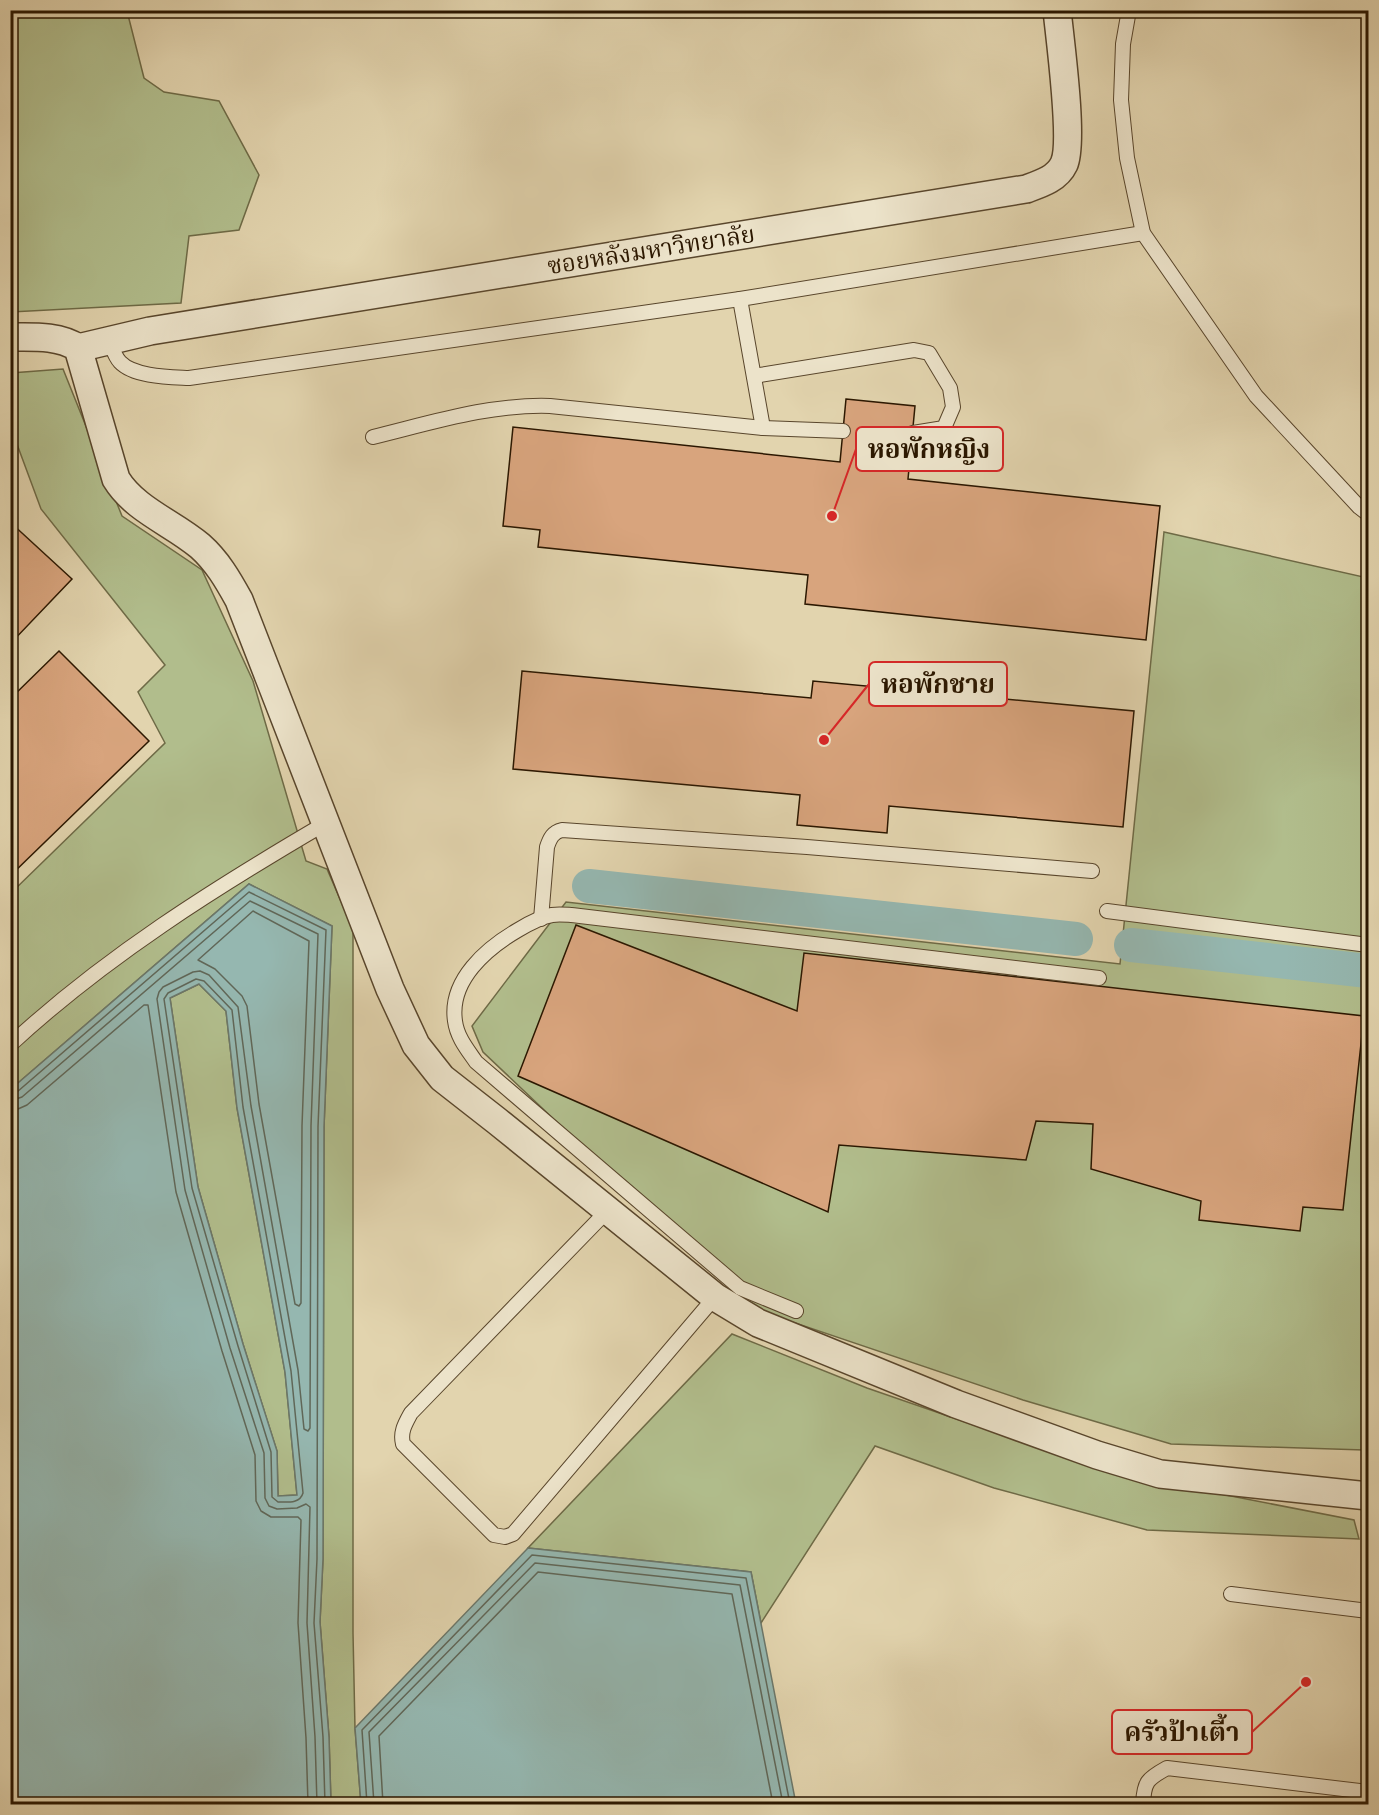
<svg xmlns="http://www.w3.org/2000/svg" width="1379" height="1815" font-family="'IM FELL Great Primer','Noto Serif Thai',serif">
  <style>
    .green { fill: #b1bd8c; stroke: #6e6a46; stroke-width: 1.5 }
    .water { fill: #95b7b0; stroke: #6b776a; stroke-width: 1.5; fill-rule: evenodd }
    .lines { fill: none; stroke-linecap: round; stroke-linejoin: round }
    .shore { stroke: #606758; stroke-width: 1.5 }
    .canal { stroke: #95b7b0; stroke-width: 34 }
    .building { fill: #d8a47d; stroke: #2b1700; stroke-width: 1.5 }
    .lane-casing { stroke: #59462c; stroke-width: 16 }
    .street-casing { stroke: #59462c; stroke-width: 30 }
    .lane { stroke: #ece3ca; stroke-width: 14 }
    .street { stroke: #ece3ca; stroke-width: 27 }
    .labels { text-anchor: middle; stroke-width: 5; stroke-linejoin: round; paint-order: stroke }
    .street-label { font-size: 24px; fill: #2b1700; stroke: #ece3ca }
    .leader { fill: none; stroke: #d62828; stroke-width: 2 }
    .callout-dot { fill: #d62828; stroke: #ece3ca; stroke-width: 2 }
    .callout { fill: #ece3ca; stroke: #d62828; stroke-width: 2 }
    .callout-label { font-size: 26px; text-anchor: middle; font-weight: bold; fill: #2b1700 }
  </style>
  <rect width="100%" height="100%" fill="#e2d4ae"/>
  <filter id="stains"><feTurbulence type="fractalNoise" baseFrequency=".00333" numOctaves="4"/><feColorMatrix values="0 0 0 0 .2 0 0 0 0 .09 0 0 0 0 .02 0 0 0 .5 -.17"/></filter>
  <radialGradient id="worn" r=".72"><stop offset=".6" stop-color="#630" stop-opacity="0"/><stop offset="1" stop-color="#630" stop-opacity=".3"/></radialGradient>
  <g class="green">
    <polygon points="11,10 127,11 144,78 164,92 219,101 259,175 239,230 189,236 181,303 11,312"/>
    <polygon points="63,369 122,516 202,570 253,681 306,861 327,869 353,929 353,1633 355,1728 361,1804 331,1804 329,1737 320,1622 323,1559 324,1127 332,926 249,884 11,1089 11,893 165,743 138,692 165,665 41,509 11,428 11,373"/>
    <polygon points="1164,532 1368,578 1368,1425 1364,1450 1171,1444 1023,1400 754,1309 483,1052 472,1026 566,902 1120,964"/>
    <polygon points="199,984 226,1011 237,1108 285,1372 297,1495 278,1496 277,1451 243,1344 198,1187 170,998"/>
    <polygon points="732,1334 867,1388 1113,1473 1354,1520 1359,1539 1147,1530 994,1488 875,1446 761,1623 751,1572 528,1548"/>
  </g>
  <g class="water">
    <path d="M 249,884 L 332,926 L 324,1127 L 323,1559 L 320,1622 L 329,1737 L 331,1804 L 11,1804 L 11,1089 ZM 199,984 L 226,1011 L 237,1108 L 285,1372 L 297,1495 L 278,1496 L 277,1451 L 243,1344 L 198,1187 L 170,998 Z"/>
    <polygon points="528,1548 751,1572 796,1804 361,1804 355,1728"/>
  </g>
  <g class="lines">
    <g class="shore">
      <polygon points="253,911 309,941 302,1126 301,1303 299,1306 295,1304 259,1104 247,1006 242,996 215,969 198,960"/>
      <path d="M 196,979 L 204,981 L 232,1010 L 243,1107 L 291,1371 L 303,1493 C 300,1504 287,1502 278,1502 L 272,1497 L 271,1452 L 238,1346 L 192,1188 L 164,999 L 168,993 Z"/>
      <polyline points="10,1093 17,1092 249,892 326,930 318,1127 317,1559 314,1623 323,1737 325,1804"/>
      <polyline points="10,1101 22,1097 250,901 318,934 311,1126 310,1428 308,1431 304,1429 298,1370 251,1106 238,1007 209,975 200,971 193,972 163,987 159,992 157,999 185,1190 230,1348 264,1453 265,1498 269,1506 277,1509 297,1508 306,1504 310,1507 307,1623 315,1737 317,1804"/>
      <polyline points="10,1110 18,1109 27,1105 144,1005 148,1005 176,1192 222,1351 255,1455 256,1501 261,1511 271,1517 298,1517 301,1520 298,1623 306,1738 308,1804"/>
      <polyline points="367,1804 362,1730 532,1555 746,1578 790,1804"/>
      <polyline points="374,1804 369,1732 535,1563 740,1585 783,1804"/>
      <polyline points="383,1804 379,1736 538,1572 732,1594 773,1804"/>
    </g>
    <g class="canal">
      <polyline points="589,886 1076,939"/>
      <polyline points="1131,945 1368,971"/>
    </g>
  </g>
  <g class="building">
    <polygon points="846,399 915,406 908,479 1160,506 1146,640 805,604 808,575 538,547 540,530 503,526 513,427 840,462"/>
    <polygon points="10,522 72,579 10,644"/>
    <polygon points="59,651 149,741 10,876 10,699"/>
    <polygon points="522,671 811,698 813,681 1134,711 1123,827 889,806 887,833 797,825 800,795 513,769"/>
    <polygon points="576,925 797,1011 804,953 1364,1016 1343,1210 1303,1207 1300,1231 1199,1220 1201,1201 1091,1169 1093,1124 1036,1121 1026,1160 839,1145 828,1212 518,1076"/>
  </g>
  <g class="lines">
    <g class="lane-casing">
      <g id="lane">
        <polyline points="1129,10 1123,44 1121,100 1127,158 1143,233 1256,396 1359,507 1368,514"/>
        <polyline points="740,299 763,428"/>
        <path d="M 109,340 C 112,347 115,357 120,362 C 134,377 171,377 189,378 L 740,299 L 1143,233"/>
        <polyline points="754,376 914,350 929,353 950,388 953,407 944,428 913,433"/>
        <path d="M 373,437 C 431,423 489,404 550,406 L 763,428 L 843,431"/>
        <polyline points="1107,911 1368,945"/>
        <path d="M 541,919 L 547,847 C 550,838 553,832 562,830 L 807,847 L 1092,871"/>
        <path d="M 10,1045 C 105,957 215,888 326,823"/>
        <path d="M 608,1210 L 411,1413 C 405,1424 400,1432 403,1444 L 494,1535 L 505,1537 L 513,1534 L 715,1297"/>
        <path d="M 796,1311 L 740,1288 L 476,1062 C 467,1049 457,1037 455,1021 C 449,980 487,948 518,930 C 528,924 540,917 552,915 C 560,914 571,915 580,916 L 1099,978"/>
        <polyline points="1231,1594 1368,1611"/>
        <path d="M 1143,1804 C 1144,1782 1147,1779 1167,1768 L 1368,1792"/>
      </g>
    </g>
    <g class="street-casing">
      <g id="street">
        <path d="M 10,337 C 32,337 59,335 78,348 L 116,479 C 135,510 173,523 200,546 C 217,561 228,580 239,600 L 390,989 L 416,1045 L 442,1078 L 497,1121 L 715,1297 L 758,1323 L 956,1404 L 1097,1455 L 1160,1474 L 1368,1496"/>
        <path d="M 78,348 L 150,331 L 1026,189 C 1040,184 1057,179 1064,164 C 1074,142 1060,40 1057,10"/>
      </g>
    </g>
    <use href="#lane" class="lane"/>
    <use href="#street" class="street"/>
  </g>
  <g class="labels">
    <g class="street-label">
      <text transform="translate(651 250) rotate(-9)" y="8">ซอยหลังมหาวิทยาลัย</text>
    </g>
  </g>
  <path class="leader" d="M832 516L856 449M824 740L869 684M1306 1682L1252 1732"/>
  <g class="callout-dot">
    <circle cx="832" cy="516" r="6"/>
    <circle cx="824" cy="740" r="6"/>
    <circle cx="1306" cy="1682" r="6"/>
  </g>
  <g class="callout">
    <rect x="856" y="427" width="147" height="44" rx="6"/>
    <rect x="869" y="662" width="138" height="44" rx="6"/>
    <rect x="1112" y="1710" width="140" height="44" rx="6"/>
  </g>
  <g class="callout-label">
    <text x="929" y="458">หอพักหญิง</text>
    <text x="938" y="693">หอพักชาย</text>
    <text x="1182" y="1741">ครัวป้าเตี้า</text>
  </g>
  <rect width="1379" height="1815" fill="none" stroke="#e2d4ae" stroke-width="36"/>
  <rect x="12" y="12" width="1355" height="1791" fill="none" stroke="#2b1700" stroke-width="3"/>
  <rect x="18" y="18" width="1343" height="1779" fill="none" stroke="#2b1700" stroke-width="1.5"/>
  <rect width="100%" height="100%" filter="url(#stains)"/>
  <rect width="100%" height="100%" fill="url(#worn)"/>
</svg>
